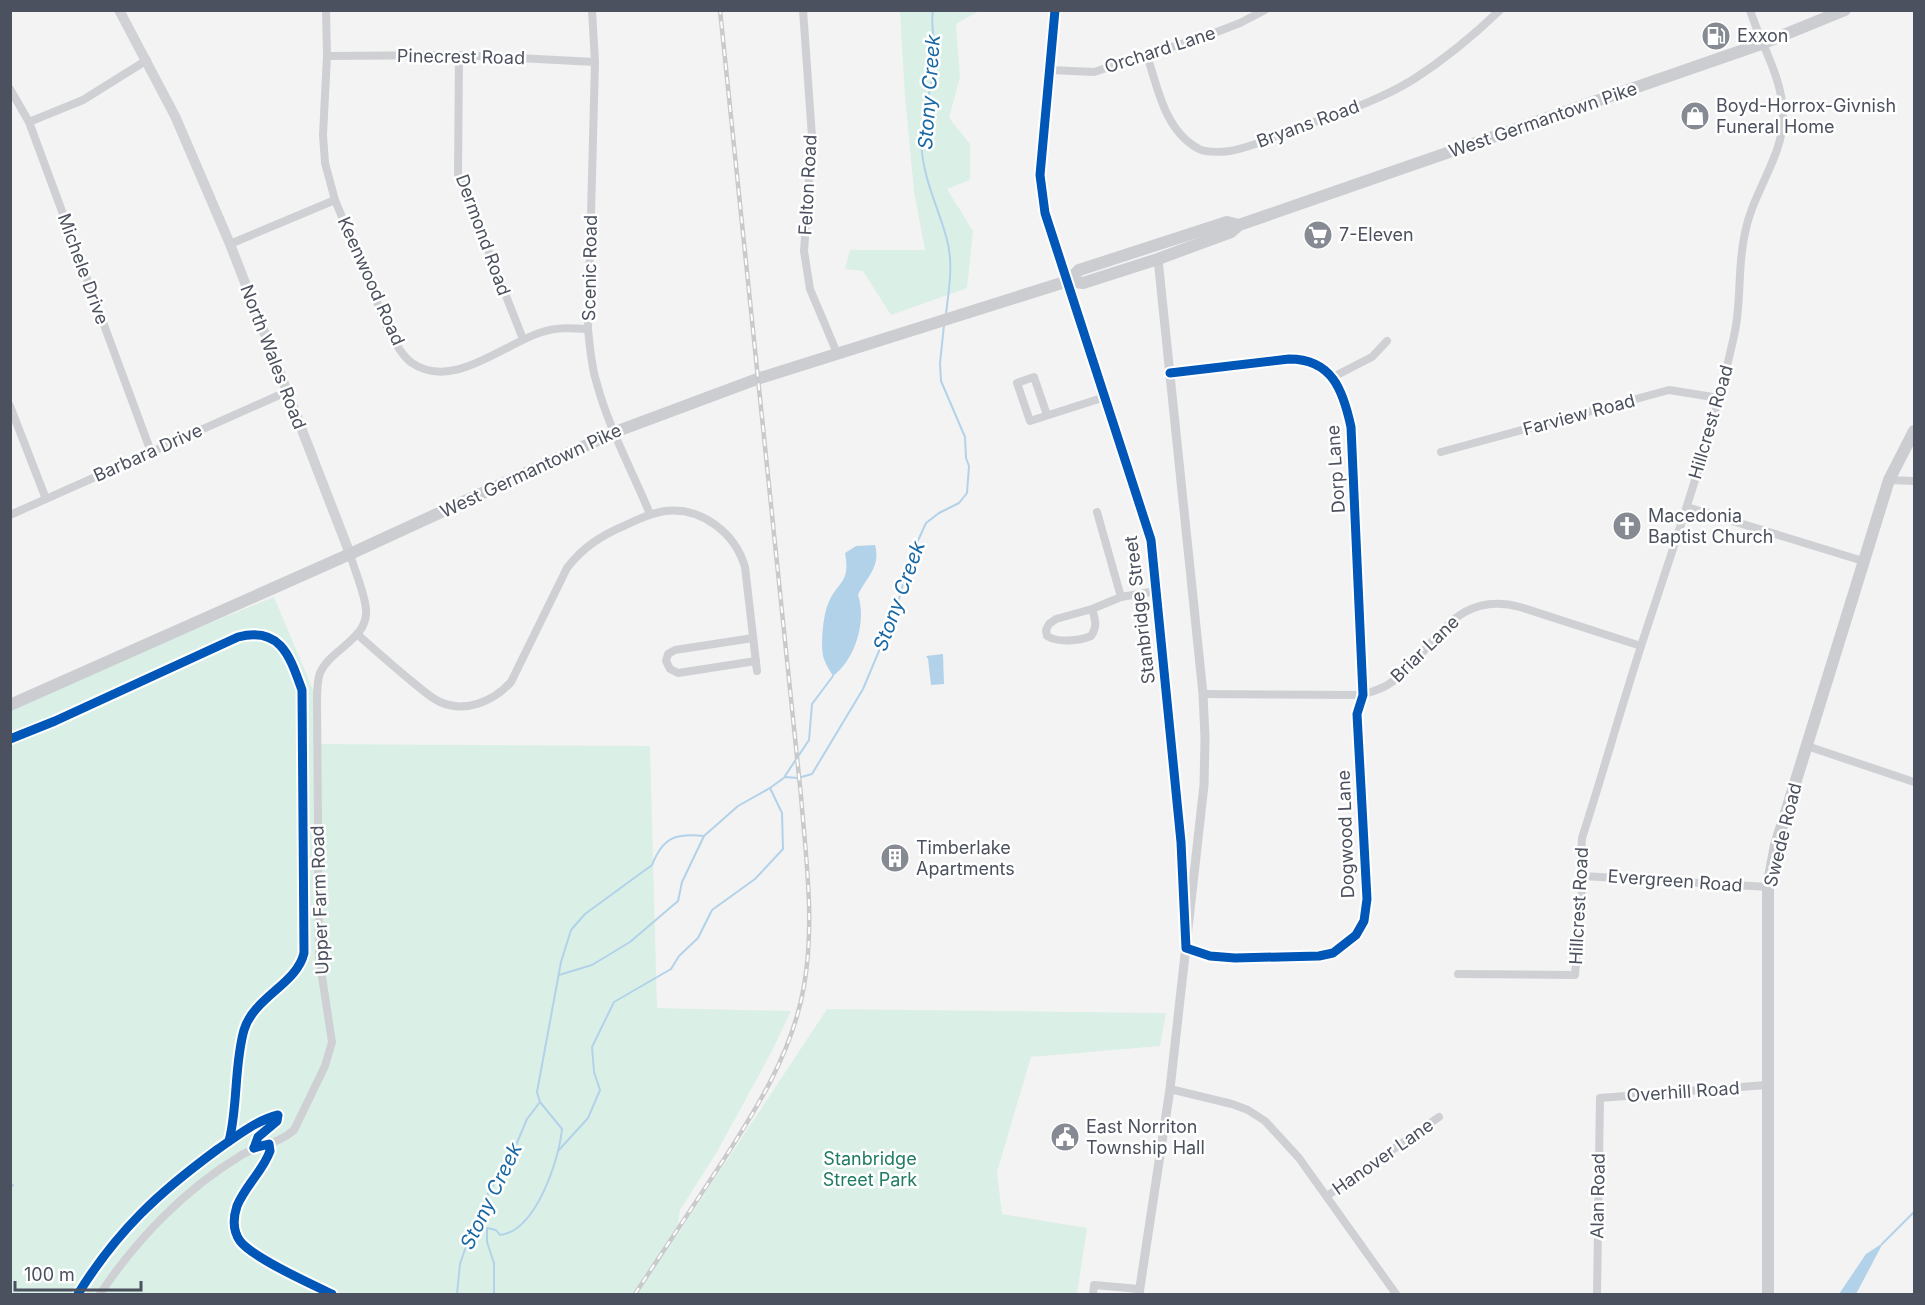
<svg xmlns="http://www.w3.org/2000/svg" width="1925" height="1305" font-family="Inter,sans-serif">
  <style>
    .green { fill: #daf0e7 }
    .water { fill: #b2d2ea }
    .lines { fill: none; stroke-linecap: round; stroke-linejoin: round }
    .stream { stroke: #b2d2ea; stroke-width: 2 }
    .minor { stroke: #cfd0d3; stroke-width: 8 }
    .tertiary { stroke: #cfd0d3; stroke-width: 9 }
    .secondary { stroke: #d0d2d5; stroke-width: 10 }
    .primary { stroke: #cbcdd0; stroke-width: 12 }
    .rail-casing { stroke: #c9cacc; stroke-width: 4.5 }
    .rail { stroke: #fff; stroke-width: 2; stroke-dasharray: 7; stroke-linecap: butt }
    .cycleway-casing { stroke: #fff; stroke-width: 13 }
    .cycleway { stroke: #0057b8; stroke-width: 9 }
    .labels { text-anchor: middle; stroke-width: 5; stroke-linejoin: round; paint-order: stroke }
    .poi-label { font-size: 18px; fill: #4b515e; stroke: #fff; text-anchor: start }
    .street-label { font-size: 18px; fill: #4b515e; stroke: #fff }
    .park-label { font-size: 18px; fill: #1f7c62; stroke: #fff }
    .water-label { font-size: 20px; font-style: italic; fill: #1868a5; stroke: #fff }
  </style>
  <rect width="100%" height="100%" fill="#f3f3f3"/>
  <g class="green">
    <polygon points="900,11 979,11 956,24 960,77 949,118 970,144 970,180 947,189 973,231 967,288 891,315 863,271 845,269 850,250 925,250 914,191 905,96"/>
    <polygon points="274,597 314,692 314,744 650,746 657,1008 791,1011 772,1051 717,1152 680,1210 676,1237 827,1009 1166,1013 1160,1046 1031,1057 997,1172 1002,1214 1087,1228 1077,1294 11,1294 11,709 190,631"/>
  </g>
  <g class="water">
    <path d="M 875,545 C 881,567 867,576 858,595 C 867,621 855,660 833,676 C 830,671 826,665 824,659 C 820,648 823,615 828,604 C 837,581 851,584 845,553 L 856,546 Z"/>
    <polygon points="943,654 944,684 931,685 928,659 926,656"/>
    <polygon points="1883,1243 1856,1294 1839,1294 1866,1254"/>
  </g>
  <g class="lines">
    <g class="stream">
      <path d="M 933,10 C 930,27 936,44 935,61 C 932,91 919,122 922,152 C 925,182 938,208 946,236 C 954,262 949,288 946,314"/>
      <polyline points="785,776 809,740 812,704 833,676"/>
      <polyline points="559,975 592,965 630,942 678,901 682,882 704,836"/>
      <polyline points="558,1151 588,1118 600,1090 594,1072 592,1047 614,1002 671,969 679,956 698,938 712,910 755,879 783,849 782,813 770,788"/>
      <polyline points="10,1188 13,1185"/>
      <polyline points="1882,1244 1914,1212"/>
      <polyline points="457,1294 460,1264 472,1229 489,1192 511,1157 527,1119 540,1102"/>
      <path d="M 494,1294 L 494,1263 L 487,1242 L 487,1228 L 496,1230 L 500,1235 C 536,1231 559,1160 562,1129 L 540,1102 L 537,1092 L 561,962 L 571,930 L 585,914 L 652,865 C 663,837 676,833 704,836 L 738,806 L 770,788 L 785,777 L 798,778 L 812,774 L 863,689 L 895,613 L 911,556 L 926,523 L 939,513 L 959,503 L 967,493 L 969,466 L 966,458 L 965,437 L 941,381 L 940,363 L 944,325"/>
    </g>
    <g class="minor">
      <path d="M 326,10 L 327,56 L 323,135 L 325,163 L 335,200 L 388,329 C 394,340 401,355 412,363 C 453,391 503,344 542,332 C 557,327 573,328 588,329"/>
      <path d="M 592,10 L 595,62 L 588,329 C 590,347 591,366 597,384 C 608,426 633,473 650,514"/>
      <polyline points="803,10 812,137 804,251 810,289 837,353"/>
      <polyline points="1055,10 1040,175 1045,213 1151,540 1181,842 1185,929"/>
      <polyline points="459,55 458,174 523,339"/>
      <path d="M 1147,55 C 1158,89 1165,131 1199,149 C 1207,153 1221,152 1230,151 C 1253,147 1274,136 1295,129 C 1336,114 1377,102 1414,79 C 1445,59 1473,36 1500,10"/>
      <polyline points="327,56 459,55 595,62"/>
      <polyline points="1050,70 1094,72 1209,35 1240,23 1265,10"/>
      <polyline points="10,89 29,122 151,452"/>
      <polyline points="29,122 83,100 147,60"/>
      <polyline points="230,244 335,200"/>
      <path d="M 1170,373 L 1289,359 C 1332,359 1343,390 1351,427 L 1363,695 L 1357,714 L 1367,899 L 1364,921 L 1356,935 L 1333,953 L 1319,956 L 1235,958 L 1210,956 L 1186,948 L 1186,944"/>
      <polyline points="1333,377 1372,357 1387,341"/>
      <polyline points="10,406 46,499"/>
      <polyline points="1047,415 1034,377 1017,383 1030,421 1105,397"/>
      <polyline points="1441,452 1669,390 1719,398"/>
      <polyline points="1889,480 1914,481"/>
      <polyline points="1687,507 1863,561"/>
      <polyline points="1097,512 1121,597"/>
      <polyline points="10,515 286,392"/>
      <path d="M 1092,609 C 1095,619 1098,626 1091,636 C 1079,641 1058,643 1047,636 L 1046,630 L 1049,624 L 1056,619 L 1092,609 L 1121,597 L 1156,591"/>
      <path d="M 357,634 C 375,650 392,665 410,680 C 419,687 429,697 440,702 C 465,713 493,702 511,682 L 567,568 C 583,547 602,535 626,525 C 638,519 651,513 665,511 C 702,507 735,533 745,567 L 757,671"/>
      <polyline points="753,638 675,650 668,654 666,661 670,669 678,673 756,661"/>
      <path d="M 1203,694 L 1363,695 C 1372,691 1382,689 1389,684 C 1435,653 1451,588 1520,607 L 1641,646"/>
      <polyline points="1807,746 1914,782"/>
      <polyline points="1583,876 1768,887"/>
      <path d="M 1458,974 L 1575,975 L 1583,876 L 1581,857 L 1582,838 C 1603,773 1621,708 1642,643 C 1675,542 1711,440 1734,336 C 1742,302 1737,267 1745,233 C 1752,194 1783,156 1783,118 C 1784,80 1761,45 1750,10"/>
      <polyline points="1170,1089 1232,1104 1248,1110 1265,1121 1299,1158 1396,1294"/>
      <polyline points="1327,1196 1439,1117"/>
      <path d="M 100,1294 C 136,1240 184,1190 240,1156 C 257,1145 279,1144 294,1130 L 325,1066 L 332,1042 L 319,957 L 317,701 C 317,692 317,681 320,673 C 330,649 369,639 366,609 C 364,591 355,572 350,554"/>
      <polyline points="1093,1294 1094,1285 1139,1289"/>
      <polyline points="1597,1294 1600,1098 1766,1085"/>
    </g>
    <polyline class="tertiary" points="1139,1294 1170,1089 1204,785 1205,738 1203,694 1158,259"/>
    <polyline class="secondary" points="119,10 175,116 230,244 350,554"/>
    <g class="primary">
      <polyline points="1068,281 1083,283 1158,259 1231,232 1239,225 1764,43 1845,10"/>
      <polyline points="10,705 350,554 615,432 757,379 1068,281 1079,270 1227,222 1239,225"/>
      <polyline points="1768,1294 1768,887 1776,845 1889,480 1914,431"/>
    </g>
    <g class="rail-casing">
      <path id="rail" d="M 635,1294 C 661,1254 688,1214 715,1173 C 752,1116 792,1056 804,986 C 815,923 806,859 801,796 L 720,10"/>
    </g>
    <use href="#rail" class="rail"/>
    <g class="cycleway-casing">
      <g id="cycleway">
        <path d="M 1055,10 L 1040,175 L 1045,213 L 1151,540 L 1181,842 L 1186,948 L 1210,956 L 1235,958 L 1319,956 L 1333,953 L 1356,935 L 1364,921 L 1367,899 L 1357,714 L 1363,695 L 1351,427 C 1343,390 1332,359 1289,359 L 1170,373"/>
        <path d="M 10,739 L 55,721 L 238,637 C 281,626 290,657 302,690 L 304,953 C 297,984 254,997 244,1030 C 234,1065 238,1107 229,1141"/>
        <path d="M 254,1148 L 269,1144 L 270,1151 C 263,1171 245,1186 237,1206 C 233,1218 233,1231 240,1241 C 253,1258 311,1284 332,1294"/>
        <path d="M 78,1294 C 117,1231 158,1193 218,1149 C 235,1137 257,1120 278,1115 L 277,1121 L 258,1137 L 254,1148"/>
      </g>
    </g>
    <use href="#cycleway" class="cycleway"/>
  </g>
  <defs>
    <g id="fuel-disc" transform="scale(1.5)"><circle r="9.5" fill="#868a92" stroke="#fff"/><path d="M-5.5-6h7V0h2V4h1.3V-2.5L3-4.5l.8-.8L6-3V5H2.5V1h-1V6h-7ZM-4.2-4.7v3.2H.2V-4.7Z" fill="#fff"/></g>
    <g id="shop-disc" transform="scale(1.5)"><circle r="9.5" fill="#868a92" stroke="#fff"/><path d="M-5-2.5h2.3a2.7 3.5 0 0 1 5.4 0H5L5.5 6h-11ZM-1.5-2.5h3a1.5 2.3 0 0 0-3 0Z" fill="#fff"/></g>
    <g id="supermarket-disc" transform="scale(1.5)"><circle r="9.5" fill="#868a92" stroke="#fff"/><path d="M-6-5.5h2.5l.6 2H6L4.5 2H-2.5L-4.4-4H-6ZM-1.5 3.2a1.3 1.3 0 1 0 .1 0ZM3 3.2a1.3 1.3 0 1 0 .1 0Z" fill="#fff"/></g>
    <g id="church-disc" transform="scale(1.5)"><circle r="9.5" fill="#868a92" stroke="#fff"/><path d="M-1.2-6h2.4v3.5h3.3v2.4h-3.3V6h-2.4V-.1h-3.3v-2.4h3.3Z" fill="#fff"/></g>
    <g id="building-disc" transform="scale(1.5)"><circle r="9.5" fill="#868a92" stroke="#fff"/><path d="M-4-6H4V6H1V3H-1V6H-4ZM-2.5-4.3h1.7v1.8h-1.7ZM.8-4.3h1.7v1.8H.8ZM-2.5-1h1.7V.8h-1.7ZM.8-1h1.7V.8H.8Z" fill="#fff"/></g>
    <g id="civic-disc" transform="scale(1.5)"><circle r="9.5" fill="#868a92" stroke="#fff"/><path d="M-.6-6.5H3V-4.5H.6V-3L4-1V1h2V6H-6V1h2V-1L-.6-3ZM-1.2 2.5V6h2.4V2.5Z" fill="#fff"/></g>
  </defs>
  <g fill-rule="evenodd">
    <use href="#fuel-disc" x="1716" y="36"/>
    <use href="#shop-disc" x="1695" y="116"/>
    <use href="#supermarket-disc" x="1318" y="235"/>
    <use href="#church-disc" x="1627" y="526"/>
    <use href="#building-disc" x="895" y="858"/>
    <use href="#civic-disc" x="1065" y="1137"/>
  </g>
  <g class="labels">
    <g class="poi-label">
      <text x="1737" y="42">Exxon</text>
      <text x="1716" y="112">Boyd-Horrox-Givnish<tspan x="1716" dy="21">Funeral Home</tspan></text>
      <text x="1339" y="241">7-Eleven</text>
      <text x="1648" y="522">Macedonia<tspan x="1648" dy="21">Baptist Church</tspan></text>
      <text x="916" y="854">Timberlake<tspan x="916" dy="21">Apartments</tspan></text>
      <text x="1086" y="1133">East Norriton<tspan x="1086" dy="21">Township Hall</tspan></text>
    </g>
    <g class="street-label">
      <text transform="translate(1160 50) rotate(-18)" y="6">Orchard Lane</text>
      <text transform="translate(461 57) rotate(1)" y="6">Pinecrest Road</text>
      <text transform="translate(1543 120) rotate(-19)" y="6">West Germantown Pike</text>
      <text transform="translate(1308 124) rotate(-20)" y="6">Bryans Road</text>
      <text transform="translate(808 185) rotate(-87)" y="6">Felton Road</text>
      <text transform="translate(483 235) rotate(70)" y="6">Dermond Road</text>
      <text transform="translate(590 268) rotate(-89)" y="6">Scenic Road</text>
      <text transform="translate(83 269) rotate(70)" y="6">Michele Drive</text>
      <text transform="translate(371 281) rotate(66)" y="6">Keenwood Road</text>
      <text transform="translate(273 357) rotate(69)" y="6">North Wales Road</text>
      <text transform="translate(1579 415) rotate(-15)" y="6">Farview Road</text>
      <text transform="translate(1711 422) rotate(-74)" y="6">Hillcrest Road</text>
      <text transform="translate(148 453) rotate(-24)" y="6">Barbara Drive</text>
      <text transform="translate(1336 469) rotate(-94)" y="6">Dorp Lane</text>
      <text transform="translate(531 471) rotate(-25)" y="6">West Germantown Pike</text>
      <text transform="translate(1140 610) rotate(-97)" y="6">Stanbridge Street</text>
      <text transform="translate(1425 649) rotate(-44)" y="6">Briar Lane</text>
      <text transform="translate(1346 834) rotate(-92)" y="6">Dogwood Lane</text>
      <text transform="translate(1783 835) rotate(-76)" y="6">Swede Road</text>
      <text transform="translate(1675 881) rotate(4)" y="6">Evergreen Road</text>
      <text transform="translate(320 900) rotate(-92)" y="6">Upper Farm Road</text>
      <text transform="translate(1579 906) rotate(-87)" y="6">Hillcrest Road</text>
      <text transform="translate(1683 1092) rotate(-4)" y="6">Overhill Road</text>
      <text transform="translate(1383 1157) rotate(-35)" y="6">Hanover Lane</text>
      <text transform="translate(1598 1196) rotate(-89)" y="6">Alan Road</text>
    </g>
    <g class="park-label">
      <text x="870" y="1165">Stanbridge<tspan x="870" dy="21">Street Park</tspan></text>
    </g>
    <g class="water-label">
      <text transform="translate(929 92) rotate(-86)" y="7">Stony Creek</text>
      <text transform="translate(899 596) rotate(-70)" y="7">Stony Creek</text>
      <text transform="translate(491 1196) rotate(-64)" y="7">Stony Creek</text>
    </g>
  </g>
  <rect width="1925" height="1305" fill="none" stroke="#4b515e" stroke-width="24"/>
  <path d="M15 1281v9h126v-9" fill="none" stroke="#4b515e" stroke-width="3"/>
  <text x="24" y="1281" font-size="18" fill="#4b515e" stroke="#ffffff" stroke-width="4.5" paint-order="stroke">100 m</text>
</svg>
